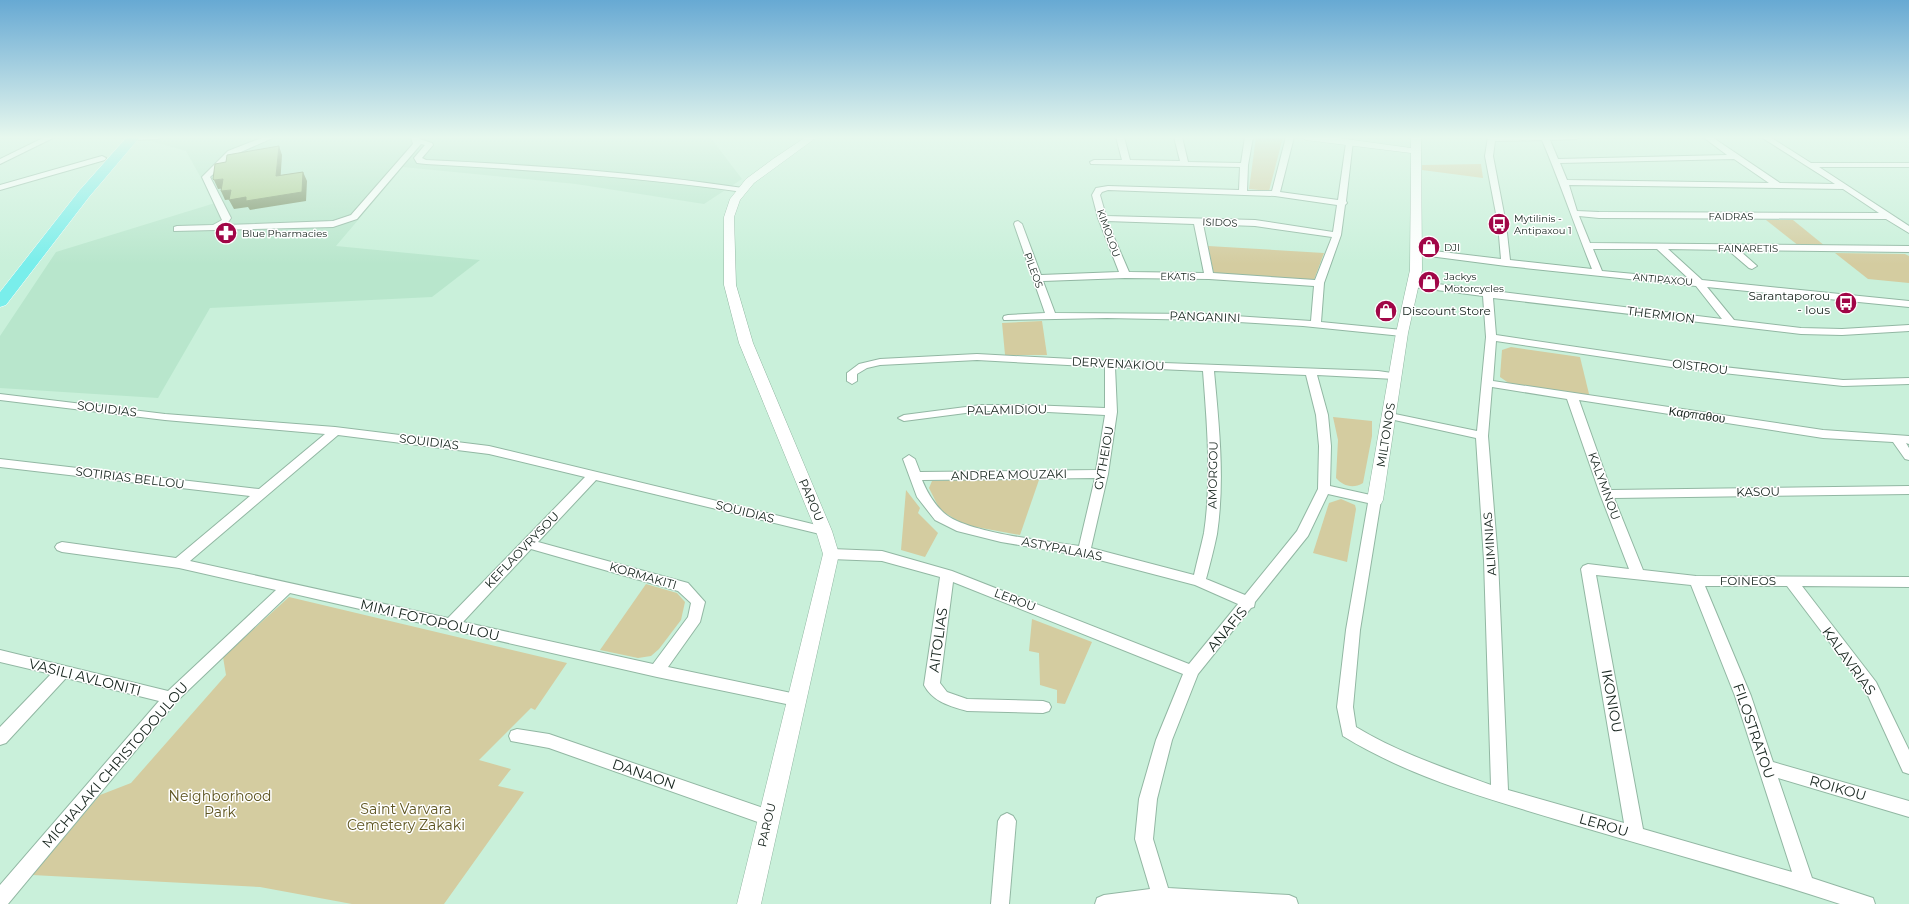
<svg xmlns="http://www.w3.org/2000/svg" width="1909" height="904" font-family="Montserrat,sans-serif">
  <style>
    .built { fill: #b8e6cc }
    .green { fill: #d4cca0 }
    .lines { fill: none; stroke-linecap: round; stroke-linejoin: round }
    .minor-casing { stroke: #92b7a3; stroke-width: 2 }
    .tertiary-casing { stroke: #92b7a3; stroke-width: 1 }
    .primary-casing { stroke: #fff; stroke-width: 1 }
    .minor { fill: #fff; fill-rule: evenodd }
    .tertiary { fill: #fff; fill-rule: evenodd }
    .primary { fill: #79eeeb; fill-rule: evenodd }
    .shaded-wall { fill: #768c61 }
    .building { fill: #a9c88b; stroke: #768c61 }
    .labels { text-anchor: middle; stroke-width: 3; stroke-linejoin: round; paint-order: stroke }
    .far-street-label { font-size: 10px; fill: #15231c; stroke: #fff }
    .far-poi-label { font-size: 10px; fill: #15231c; stroke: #fff; text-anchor: start }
    .poi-label { font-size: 12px; fill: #15231c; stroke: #fff; text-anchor: end }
    .street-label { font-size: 12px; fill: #15231c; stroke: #fff }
    .near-street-label { font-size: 14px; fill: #15231c; stroke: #fff }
    .near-park-label { font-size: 14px; fill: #5c531f; stroke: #fff }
  </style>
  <rect width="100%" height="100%" fill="#c9f0da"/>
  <polygon class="built" points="136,137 710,137 742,179 704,204 576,184 403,167 336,246 480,260 432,297 210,308 158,398 0,388 0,336 56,252 215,203 186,151"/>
  <g class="green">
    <polygon points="1256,137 1283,137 1269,191 1249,189"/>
    <polygon points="1481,164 1483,178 1422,170 1422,165"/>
    <polygon points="1766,220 1793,220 1825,246 1799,246"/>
    <polygon points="1208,246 1324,253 1314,280 1214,274"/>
    <polygon points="1835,253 1905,254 1909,256 1909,283 1868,279"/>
    <polygon points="1042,321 1047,355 1005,355 1002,323"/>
    <polygon points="1511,347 1580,357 1590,398 1510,384 1500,377 1502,350"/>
    <path d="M 1333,417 L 1372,421 L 1372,436 L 1363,483 C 1353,489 1343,486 1336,478 L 1338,440 Z"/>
    <polygon points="1040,477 1020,535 965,525 940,510 929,488 932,481"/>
    <polygon points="906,490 920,508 918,513 938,533 925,557 901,550"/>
    <polygon points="1341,499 1355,505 1356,509 1347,562 1313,553 1329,503"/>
    <polygon points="646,584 677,593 685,602 681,620 659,649 651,656 638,658 600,650"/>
    <polygon points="289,597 567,663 535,710 531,708 479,760 511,769 498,786 524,792 444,904 352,904 260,887 32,875 100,795 131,783 226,675 223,657"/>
    <polygon points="1032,619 1092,642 1065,704 1057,703 1057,690 1040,685 1039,653 1029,651"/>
  </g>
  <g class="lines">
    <g class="minor-casing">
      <g id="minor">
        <polygon points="45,137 55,137 0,164 0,159"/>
        <polygon points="161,137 158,139 133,140 129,138"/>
        <path d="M 264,137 L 275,137 L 234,155 L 210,177 L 231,218 L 226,225 L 333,221 L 351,215 L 413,144 L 411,137 L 419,137 L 419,139 L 432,143 L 433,145 L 422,158 L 426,160 C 532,165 638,172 743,188 L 747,190 L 743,192 C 638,177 532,170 426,164 L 417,163 L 414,158 L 425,145 L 421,144 L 357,219 L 333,227 L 174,231 L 174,227 L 177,226 L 213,225 L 222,220 L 202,177 L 228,151 Z"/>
        <path d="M 1116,137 L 1124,137 L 1130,160 L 1180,161 L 1174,137 L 1182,137 L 1188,162 L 1241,163 L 1245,137 L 1253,137 L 1248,165 L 1247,191 L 1272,191 L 1286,137 L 1294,137 L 1280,192 L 1338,200 L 1346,143 L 1353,141 L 1346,201 L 1347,203 L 1345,205 L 1341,235 L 1324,283 L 1321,322 L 1402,330 L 1407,333 L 1402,336 L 1303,326 L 1205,320 L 1107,318 L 1004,320 L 1003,318 L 1004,316 L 1008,315 L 1045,313 L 1014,224 L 1015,222 L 1018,221 L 1022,224 L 1041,275 L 1119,272 L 1098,218 L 1092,195 L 1096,188 L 1108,186 L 1239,190 L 1240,167 L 1091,164 L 1090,162 L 1094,160 L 1122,160 ZM 1108,190 L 1275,196 L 1337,205 L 1333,232 L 1255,220 L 1106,216 L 1100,195 L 1102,192 ZM 1107,221 L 1194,224 L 1204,273 L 1129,272 ZM 1203,224 L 1255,226 L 1332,237 L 1315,280 L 1213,273 ZM 1125,278 L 1209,279 L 1314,286 L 1311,321 L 1205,314 L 1055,313 L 1043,281 Z"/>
        <path d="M 1488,137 L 1579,137 L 1576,139 L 1550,140 L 1558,159 L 1727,155 L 1703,137 L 1712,137 L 1780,183 L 1835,184 L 1761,137 L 1770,137 L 1811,163 L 1909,163 L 1909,167 L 1819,167 L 1909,226 L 1909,233 L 1886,219 L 1599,218 L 1579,216 L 1590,243 L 1909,246 L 1909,252 L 1739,250 L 1757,266 L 1752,269 L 1749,268 L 1728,250 L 1668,249 L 1702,280 L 1909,301 L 1909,307 L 1707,287 L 1734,320 L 1801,328 L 1842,329 L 1909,325 L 1909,331 L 1842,335 L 1801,334 L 1493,298 L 1496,335 L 1678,362 L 1843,380 L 1909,378 L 1909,384 L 1843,386 L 1678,368 L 1496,341 L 1493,381 L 1823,430 L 1909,436 L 1909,444 L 1906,443 L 1909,448 L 1909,460 L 1905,459 L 1893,442 L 1823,438 L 1579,400 L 1611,490 L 1909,486 L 1909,494 L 1614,498 L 1643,570 L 1696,576 L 1909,577 L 1909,587 L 1802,586 L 1876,682 L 1909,750 L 1909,774 L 1903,772 L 1865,689 L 1787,586 L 1705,586 L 1751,696 L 1773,762 L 1909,801 L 1909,817 L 1778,778 L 1812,878 L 1873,898 L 1875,904 L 1840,904 C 1749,874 1656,849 1565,822 C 1489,799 1411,778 1343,736 L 1337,707 L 1346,630 L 1368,503 L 1328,494 L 1308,536 L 1255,602 L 1254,607 L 1251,608 L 1198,674 L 1172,740 L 1157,799 L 1153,839 L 1168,888 L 1289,895 L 1296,898 L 1298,904 L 1095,904 L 1097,898 L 1104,895 L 1150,889 L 1135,839 L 1139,799 L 1156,740 L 1183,674 L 953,582 L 940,683 L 947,692 L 967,699 L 1043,701 L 1049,703 L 1051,707 L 1049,711 L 1043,713 L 967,711 C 950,706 933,702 924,685 L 940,577 L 882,561 L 831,559 L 826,557 L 824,554 L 826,551 L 831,549 L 882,551 L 952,571 L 1189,664 L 1238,604 L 1195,585 L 1084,556 L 1001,542 L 957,531 L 935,520 L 917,497 L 903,459 L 909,455 L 915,459 L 920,472 L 1096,470 L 1105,415 L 1029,411 L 981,411 L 904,421 L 898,418 L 904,415 L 981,405 L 1029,405 L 1105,408 L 1105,367 L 977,360 L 880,365 L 867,368 L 857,374 L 857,381 L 852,384 L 847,381 L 847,373 L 859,364 L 880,359 L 977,354 L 1110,361 L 1378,371 L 1399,374 L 1400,376 L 1395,379 L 1317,375 L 1328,415 L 1331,446 L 1330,486 L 1375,496 L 1379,497 L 1381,500 L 1360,630 L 1353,707 L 1356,727 C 1399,753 1445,768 1491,785 L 1484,560 L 1476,438 L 1390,419 L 1384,416 L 1390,413 L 1477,431 L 1486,337 L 1483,296 L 1413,287 L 1408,284 L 1413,281 L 1722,319 L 1696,286 L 1506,266 L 1414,254 L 1414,250 L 1417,249 L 1501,259 L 1498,224 L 1485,156 ZM 1542,140 C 1560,182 1575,227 1592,269 L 1510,260 L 1506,224 L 1493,156 L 1495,141 ZM 1734,159 L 1769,183 L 1567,180 L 1560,163 ZM 1569,185 L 1843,189 L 1879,213 L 1599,212 L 1577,211 ZM 1593,249 L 1657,249 L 1689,279 L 1602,271 ZM 1115,367 L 1203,371 C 1207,424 1212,479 1204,533 C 1201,547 1197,561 1194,575 L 1091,548 L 1108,474 L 1117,412 ZM 1214,371 L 1306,375 L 1316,415 L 1319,446 L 1318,489 L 1297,531 L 1245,595 L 1206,579 C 1210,564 1214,549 1217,534 C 1225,480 1219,425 1214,371 ZM 1492,387 L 1567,399 L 1600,494 L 1629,569 L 1588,564 L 1583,566 L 1581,569 L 1624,823 L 1508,790 L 1498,560 L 1488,436 ZM 1095,478 L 1079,546 C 1048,541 966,533 944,513 C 934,504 927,492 922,480 ZM 1596,575 L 1691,585 L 1735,696 L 1792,872 L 1643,829 Z"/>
        <polygon points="102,156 106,158 105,160 0,190 0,185"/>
        <path d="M 0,394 L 165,414 L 335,427 L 489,446 L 829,528 L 831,531 L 829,534 L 824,535 L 596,480 L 538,542 L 688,583 L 705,602 L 700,622 L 668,667 L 796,694 L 802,696 L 804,700 L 802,704 L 796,706 L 657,677 L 290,593 L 176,702 L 8,904 L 0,904 L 0,885 L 159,701 L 66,678 L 6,743 L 0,745 L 0,727 L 51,674 L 0,662 L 0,650 L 168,691 L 276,590 L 179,568 L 62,552 L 57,550 L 55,547 L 57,544 L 62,542 L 176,558 L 250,496 L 0,467 L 0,459 L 259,489 L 325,434 L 165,420 L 0,400 ZM 338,435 L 489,454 L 585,477 L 448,618 L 190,561 ZM 531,549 L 678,591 L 691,603 L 688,617 L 653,664 L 463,622 Z"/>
        <polygon points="517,729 549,734 769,810 775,813 778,818 775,823 769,826 549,748 511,741 509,736 511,731"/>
        <polygon points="1007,813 1013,816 1016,821 1009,904 991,904 998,821 1001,816"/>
      </g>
    </g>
    <g class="tertiary-casing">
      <g id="tertiary">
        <polygon points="806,137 817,137 754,183 740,200 734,217 736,285 753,343 832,531 839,554 761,904 737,904 823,554 816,531 739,343 724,285 724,217 730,199 746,179 773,159"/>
        <polygon points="1302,137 1331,137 1411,148 1411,137 1421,137 1422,270 1408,333 1383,500 1381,504 1375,505 1369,504 1367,500 1396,333 1410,270 1411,153 1306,140"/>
      </g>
    </g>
    <g class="primary-casing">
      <polygon id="primary" points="127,137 140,137 89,197 6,305 0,307 0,292 79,191"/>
    </g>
    <use href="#minor" class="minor"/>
    <use href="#tertiary" class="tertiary"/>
    <use href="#primary" class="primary"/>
  </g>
  <g class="shaded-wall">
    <polygon points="279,146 282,155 280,185 276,176"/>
    <polygon points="303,172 307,181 306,201 250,210 248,207 234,209 229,200"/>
    <polygon points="223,179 227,188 218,189 214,180"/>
    <polygon points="231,190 235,199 225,200 221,191"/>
  </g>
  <polygon class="building" points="279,146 276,176 303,172 302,192 246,201 246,197 229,200 231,190 221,191 223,179 214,180 213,179 215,164 226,162 227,155"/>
  <linearGradient id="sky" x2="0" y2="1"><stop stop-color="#67a9d3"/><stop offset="0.52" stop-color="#e7f8ee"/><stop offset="1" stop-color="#e7f8ee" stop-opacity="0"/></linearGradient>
  <rect width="1909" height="264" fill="url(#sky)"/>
  <defs>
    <g id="bus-disc" transform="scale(1.15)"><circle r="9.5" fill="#a10647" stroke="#fff"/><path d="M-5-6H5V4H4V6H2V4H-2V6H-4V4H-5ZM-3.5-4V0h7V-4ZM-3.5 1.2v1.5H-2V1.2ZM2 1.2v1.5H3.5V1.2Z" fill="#fff"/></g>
    <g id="pharmacy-disc" transform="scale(1.15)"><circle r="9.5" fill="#a10647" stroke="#fff"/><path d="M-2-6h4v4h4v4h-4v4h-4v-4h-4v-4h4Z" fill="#fff"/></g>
    <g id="shop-disc" transform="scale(1.15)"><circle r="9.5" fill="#a10647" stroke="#fff"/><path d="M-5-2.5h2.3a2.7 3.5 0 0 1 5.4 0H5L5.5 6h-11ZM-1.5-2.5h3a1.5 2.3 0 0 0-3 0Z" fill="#fff"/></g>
  </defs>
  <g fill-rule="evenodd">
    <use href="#bus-disc" x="1499" y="224"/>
    <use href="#pharmacy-disc" x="226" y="233"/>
    <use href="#shop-disc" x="1429" y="247"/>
    <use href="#shop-disc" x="1429" y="282"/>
    <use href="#bus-disc" x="1846" y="303"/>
    <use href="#shop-disc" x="1386" y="311"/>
  </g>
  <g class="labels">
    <g class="far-street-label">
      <text x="1731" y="220">FAIDRAS</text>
      <text transform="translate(1220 222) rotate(2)" y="4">ISIDOS</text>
      <text transform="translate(1109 233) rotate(70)" y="4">KIMOLOU</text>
      <text x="1748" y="252">FAINARETIS</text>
      <text transform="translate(1034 270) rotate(70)" y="4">PILEOS</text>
      <text transform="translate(1178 276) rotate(1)" y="4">EKATIS</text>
      <text transform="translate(1663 279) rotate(5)" y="4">ANTIPAXOU</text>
    </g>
    <g class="far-poi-label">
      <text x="1514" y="222">Mytilinis -<tspan x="1514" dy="12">Antipaxou 1</tspan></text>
      <text x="242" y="237">Blue Pharmacies</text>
      <text x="1444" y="251">DJI</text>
      <text x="1444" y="280">Jackys<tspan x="1444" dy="12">Motorcycles</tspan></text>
    </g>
    <g class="poi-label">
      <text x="1830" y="300">Sarantaporou<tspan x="1830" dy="14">- Ious</tspan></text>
      <text x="1402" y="315" text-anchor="start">Discount Store</text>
    </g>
    <g class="street-label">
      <text transform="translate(1661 315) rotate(7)" y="4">THERMION</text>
      <text transform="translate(1205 317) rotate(2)" y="4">PANGANINI</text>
      <text transform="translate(1118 364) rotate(3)" y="4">DERVENAKIOU</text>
      <text transform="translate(1700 367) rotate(7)" y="4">OISTROU</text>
      <text transform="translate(107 409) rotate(7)" y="4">SOUIDIAS</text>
      <text transform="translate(1007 410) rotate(-1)" y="4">PALAMIDIOU</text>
      <text transform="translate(1697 415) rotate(8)" y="4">Καρπαθου</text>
      <text transform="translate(1386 435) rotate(-81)" y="4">MILTONOS</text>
      <text transform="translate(429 442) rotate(7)" y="4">SOUIDIAS</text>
      <text transform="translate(1104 458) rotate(-80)" y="4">GYTHEIOU</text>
      <text transform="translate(1009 475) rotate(-1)" y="4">ANDREA MOUZAKI</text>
      <text transform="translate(1213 475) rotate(-89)" y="4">AMORGOU</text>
      <text transform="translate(130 478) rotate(7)" y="4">SOTIRIAS BELLOU</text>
      <text transform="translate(1604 486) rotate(70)" y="4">KALYMNOU</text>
      <text transform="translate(1758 492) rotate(-1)" y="4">KASOU</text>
      <text transform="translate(811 500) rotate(67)" y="4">PAROU</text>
      <text transform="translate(745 512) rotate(14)" y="4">SOUIDIAS</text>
      <text transform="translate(1490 544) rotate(-94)" y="4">ALIMINIAS</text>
      <text transform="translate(1062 549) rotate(11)" y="4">ASTYPALAIAS</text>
      <text transform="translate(522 550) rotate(-46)" y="4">KEFLAOVRYSOU</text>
      <text transform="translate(643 576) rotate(16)" y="4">KORMAKITI</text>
      <text x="1748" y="585">FOINEOS</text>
      <text transform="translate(1015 600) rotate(21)" y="4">LEROU</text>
      <text transform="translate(767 825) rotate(-77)" y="4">PAROU</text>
    </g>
    <g class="near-street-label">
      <text transform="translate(430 620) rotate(13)" y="5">MIMI FOTOPOULOU</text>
      <text transform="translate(1227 629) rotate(-50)" y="5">ANAFIS</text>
      <text transform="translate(938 640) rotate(-82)" y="5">AITOLIAS</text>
      <text transform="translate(1849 661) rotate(54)" y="5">KALAVRIAS</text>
      <text transform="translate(85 677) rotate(14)" y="5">VASILI AVLONITI</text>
      <text transform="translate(1612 701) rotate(80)" y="5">IKONIOU</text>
      <text transform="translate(1754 731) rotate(71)" y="5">FILOSTRATOU</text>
      <text transform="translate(115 765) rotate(-49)" y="5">MICHALAKI CHRISTODOULOU</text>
      <text transform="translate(644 774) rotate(19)" y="5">DANAON</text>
      <text transform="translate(1838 788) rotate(16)" y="5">ROIKOU</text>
      <text transform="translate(1604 825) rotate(16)" y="5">LEROU</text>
    </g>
    <g class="near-park-label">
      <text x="220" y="801">Neighborhood<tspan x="220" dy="16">Park</tspan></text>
      <text x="406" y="814">Saint Varvara<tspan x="406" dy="16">Cemetery Zakaki</tspan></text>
    </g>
  </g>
</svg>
